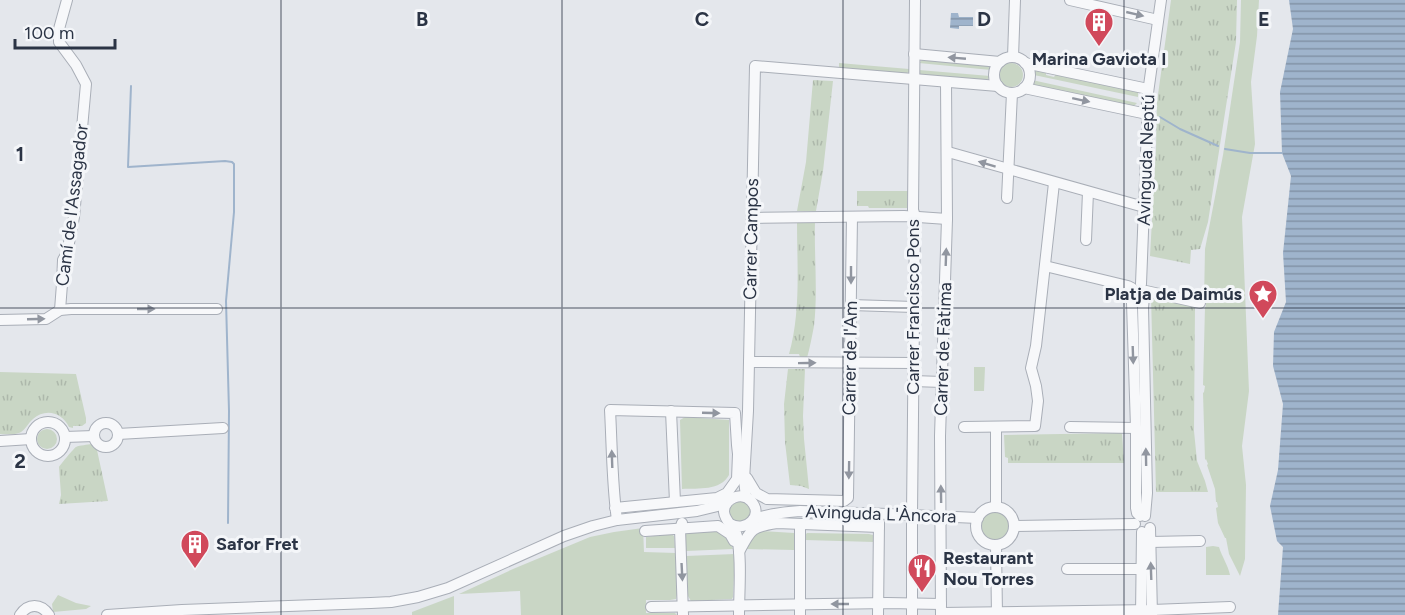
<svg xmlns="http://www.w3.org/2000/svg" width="1405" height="615" font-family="Figtree,sans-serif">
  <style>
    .green { fill: #c9d6c5 }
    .park { fill: url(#park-tufts) }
    .water { fill: url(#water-rules) }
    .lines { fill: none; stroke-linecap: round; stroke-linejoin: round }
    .stream { stroke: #9fb4cc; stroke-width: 2 }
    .minor-casing { stroke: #a9aeb7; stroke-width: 12 }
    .minor { stroke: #f7f8fa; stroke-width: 10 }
    .oneway { fill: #9196a0 }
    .grid { fill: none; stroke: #2b3445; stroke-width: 1.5; stroke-opacity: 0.55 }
    .labels { text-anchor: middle; stroke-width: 6; stroke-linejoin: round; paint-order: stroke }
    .poi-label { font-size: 18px; font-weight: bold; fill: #2b3445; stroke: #f4f6f9; text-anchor: start }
    .street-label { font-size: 18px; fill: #2b3445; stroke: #f4f6f9 }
    .grid-label { font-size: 20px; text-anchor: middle; font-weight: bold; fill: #2b3445; stroke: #f4f6f9; stroke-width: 6; stroke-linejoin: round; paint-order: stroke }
  </style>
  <defs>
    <pattern id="park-tufts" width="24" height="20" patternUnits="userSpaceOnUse" patternTransform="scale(1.5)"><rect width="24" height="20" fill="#c9d6c5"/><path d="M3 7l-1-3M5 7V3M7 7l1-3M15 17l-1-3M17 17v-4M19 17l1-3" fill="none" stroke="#adb8ab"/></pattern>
    <pattern id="water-rules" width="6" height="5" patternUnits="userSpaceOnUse" patternTransform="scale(1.5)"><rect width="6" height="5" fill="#9fb4cc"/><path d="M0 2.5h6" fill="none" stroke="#8293a7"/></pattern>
  </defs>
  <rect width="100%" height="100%" fill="#e4e7ec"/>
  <g class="green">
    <polygon points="1241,0 1259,0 1257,36 1251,82 1255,144 1242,217 1249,391 1242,446 1246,485 1245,559 1240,576 1229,554 1226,538 1225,538 1218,523 1216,508 1218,507 1217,502 1216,502 1215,489 1207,465 1208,464 1206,459 1205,460 1203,393 1204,392 1205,386 1203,385 1205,307 1206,306 1206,301 1204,301 1205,249 1223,155 1240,42"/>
    <polygon points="923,59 991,66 991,70 919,63"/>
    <circle cx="1011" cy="75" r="12"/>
    <polygon points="839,63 909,69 909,72 907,73 839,69"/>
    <polygon points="919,70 990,76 987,80 920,75"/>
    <polygon points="1035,70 1046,73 1046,75 1054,77 1056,74 1138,92 1138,97 1034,75 1034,72"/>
    <polygon points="1032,80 1137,103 1133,107 1033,85"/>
    <polygon points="974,367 985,367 984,391 974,391"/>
    <path d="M 685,417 L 729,420 L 729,475 C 720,491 699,488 682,489 L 680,420 Z"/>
    <circle cx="47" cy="439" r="10"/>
    <polygon points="741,496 755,515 738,527 725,509"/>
    <circle cx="995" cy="526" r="19"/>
    <polygon points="643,528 644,552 676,553 677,594 676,599 670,600 646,600 646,613 675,613 677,615 521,615 520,591 459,594 513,569 590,537 614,532"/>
    <polygon points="717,531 727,536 733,549 686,551 685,536 687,533"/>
    <path d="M 762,531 L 794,533 L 794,550 L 746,549 C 750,541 753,533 762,531 Z"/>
    <polygon points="807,533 869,534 873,535 874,542 805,540 805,535"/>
    <polygon points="671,534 674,536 675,548 646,548 646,537"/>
    <path d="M 1213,546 L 1219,547 C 1222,557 1228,565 1230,575 L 1206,575 L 1206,547 Z"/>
    <polygon points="735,554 733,597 732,599 691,601 688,596 686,556"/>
    <polygon points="58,595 76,603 91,606 86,609 53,612 52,604"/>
    <polygon points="454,596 454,615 412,615 412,612"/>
  </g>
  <g class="park">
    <polygon points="1171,0 1237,0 1236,42 1208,222 1200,249 1191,250 1190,264 1150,256 1156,148 1157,102"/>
    <polygon points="813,80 833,81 823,171 816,211 797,211 806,162"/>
    <polygon points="857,191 908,191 907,208 869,208 868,206 857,206"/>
    <path d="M 815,222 C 814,256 818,291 814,326 C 812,336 810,347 807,358 L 800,357 L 799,354 L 789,354 C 801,312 797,266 797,223 Z"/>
    <polygon points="1151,296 1195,306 1194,431 1197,461 1205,481 1208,492 1156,492"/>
    <polygon points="788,369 805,369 803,416 804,439 809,489 801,486 790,485 785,442 784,404"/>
    <path d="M 0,372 L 76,374 L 86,418 L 86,423 L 82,426 L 73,426 L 73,428 L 69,427 C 62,412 45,408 33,419 C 28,423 25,431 19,433 C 14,435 6,434 0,434 Z"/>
    <polygon points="1122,433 1124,463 1008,463 1008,458 1005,457 1004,435"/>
    <path d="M 92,444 L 97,450 L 108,501 L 59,504 L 61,495 L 59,467 C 61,464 74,448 76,447 C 80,445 87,445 92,444 Z"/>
  </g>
  <g class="water">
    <polygon points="1289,0 1405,0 1405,615 1278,615 1283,547 1277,541 1270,506 1278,470 1283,404 1273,366 1274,332 1286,302 1283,253 1291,176 1282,153 1280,92 1293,29"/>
    <polygon points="951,13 958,13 959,17 973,17 973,26 959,26 959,29 950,28"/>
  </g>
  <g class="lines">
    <g class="stream">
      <polyline points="131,86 128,167 225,161 232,162 234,164 234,212 226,301 229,411 228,523"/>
      <polyline points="1160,117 1180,129 1218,146"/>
      <polyline points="1225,149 1250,153 1282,153"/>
    </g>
    <g class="minor-casing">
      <g id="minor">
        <polyline points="1070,0 1158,20"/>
        <polyline points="914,54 1000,62"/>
        <polyline points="1013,57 1015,0"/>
        <circle cx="1012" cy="75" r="18"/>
        <polyline points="1025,63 1148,89"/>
        <polyline points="1024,88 1147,114"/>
        <polyline points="948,152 1144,207"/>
        <polyline points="1007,198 1012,93"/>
        <polyline points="751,218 904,216 947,219"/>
        <polyline points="1086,240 1088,192"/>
        <polyline points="1045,266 1128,286 1132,288"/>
        <polyline points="1141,284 1147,128 1147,100 1161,0"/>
        <polyline points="1146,291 1200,303"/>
        <polyline points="1144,296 1143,308 1147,493 1145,516"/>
        <polyline points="1135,297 1132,303 1136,428 1136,508 1137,513 1140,516"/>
        <polyline points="851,305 914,307"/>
        <polyline points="60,310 62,284 63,260 67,253 74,217 86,84 76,65 59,42 59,29 67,0"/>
        <polyline points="0,320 46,319 60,310 71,309 217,309"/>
        <polyline points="749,362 914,363"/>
        <polyline points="913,381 942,382"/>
        <polyline points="671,411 675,502"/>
        <circle cx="48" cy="439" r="17"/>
        <circle cx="106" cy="435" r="12"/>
        <polyline points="964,427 1035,426 1038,401 1036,386 1031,368 1036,346 1054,183"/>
        <polyline points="996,427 996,507"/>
        <polyline points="1070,427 1136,428"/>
        <polyline points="118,434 223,428"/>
        <polyline points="65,437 94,436"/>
        <polyline points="0,441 31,439"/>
        <polyline points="747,478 756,493 767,499 844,501 848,498 852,217"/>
        <polyline points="746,497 744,480 748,411 755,66 998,86"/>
        <circle cx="995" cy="526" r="19"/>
        <path d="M 615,508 L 717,498 L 727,493 L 737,479 L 738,454 L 737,445 L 735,413 L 610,410 C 612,447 612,484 617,520"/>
        <path d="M 754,519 C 769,514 784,512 800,511 L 888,514 L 978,518"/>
        <polyline points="682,523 680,529 683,615"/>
        <path d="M 730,524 C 747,533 764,515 751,501 C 742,491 724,498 724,512 C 725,522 735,527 737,536 C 742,559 739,591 739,615"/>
        <polyline points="1014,526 1135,524"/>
        <polyline points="1150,528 1152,615"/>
        <polyline points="645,531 718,526 730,534 734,541"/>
        <polyline points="1150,542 1200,541"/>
        <polyline points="996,545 997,615"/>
        <path d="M 739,552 C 751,529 751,527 777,523 L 879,527"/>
        <polyline points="1067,569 1141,569"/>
        <polyline points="651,607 887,603 941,604"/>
        <polyline points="941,613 1152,610 1230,607"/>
        <path d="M 20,615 C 28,603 41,603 49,615"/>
        <polyline points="107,615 182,610 371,603 391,602 418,597 448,588 564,536 593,526 617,520 697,511 726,504"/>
        <polyline points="800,615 800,525"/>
        <polyline points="878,615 879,522"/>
        <polyline points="912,615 912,515 915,216 913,210 915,0"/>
        <polyline points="941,615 940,436 947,219 946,83"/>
        <polyline points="1141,615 1142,532"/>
      </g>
    </g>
    <use href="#minor" class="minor"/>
  </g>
  <defs><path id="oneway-solid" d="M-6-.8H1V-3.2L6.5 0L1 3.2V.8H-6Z" transform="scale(1.5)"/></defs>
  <g class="oneway">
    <use href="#oneway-solid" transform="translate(1135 14) rotate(13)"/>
    <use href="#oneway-solid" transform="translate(957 58) rotate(-175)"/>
    <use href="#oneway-solid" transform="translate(1081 100) rotate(12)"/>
    <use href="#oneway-solid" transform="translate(987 164) rotate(-163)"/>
    <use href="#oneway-solid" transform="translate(946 257) rotate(-88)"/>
    <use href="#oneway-solid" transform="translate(851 275) rotate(90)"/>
    <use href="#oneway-solid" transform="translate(146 309)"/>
    <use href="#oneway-solid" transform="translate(36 319) rotate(-2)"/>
    <use href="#oneway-solid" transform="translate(1133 355) rotate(88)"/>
    <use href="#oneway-solid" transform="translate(807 363) rotate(-1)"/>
    <use href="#oneway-solid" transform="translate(711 413) rotate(2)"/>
    <use href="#oneway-solid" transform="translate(1146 457) rotate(-91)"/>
    <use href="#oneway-solid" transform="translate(612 459) rotate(-92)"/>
    <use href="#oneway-solid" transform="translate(849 470) rotate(91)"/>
    <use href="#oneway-solid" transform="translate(941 494) rotate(-91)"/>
    <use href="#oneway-solid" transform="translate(1151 571) rotate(-92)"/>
    <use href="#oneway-solid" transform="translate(682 572) rotate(87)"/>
    <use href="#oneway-solid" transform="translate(840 604) rotate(180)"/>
  </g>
  <path class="grid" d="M 281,0 L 281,615M 562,0 L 562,615M 843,0 L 843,615M 1124,0 L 1124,615M 0,308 L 1405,308"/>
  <defs>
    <g id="building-pin" transform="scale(1.5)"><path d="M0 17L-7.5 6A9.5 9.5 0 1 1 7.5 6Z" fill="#d1495b" stroke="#f4f6f9"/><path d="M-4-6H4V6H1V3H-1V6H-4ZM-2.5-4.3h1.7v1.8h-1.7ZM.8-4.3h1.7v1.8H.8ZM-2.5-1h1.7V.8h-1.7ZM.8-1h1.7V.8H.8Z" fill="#fff"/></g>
    <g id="sight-pin" transform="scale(1.5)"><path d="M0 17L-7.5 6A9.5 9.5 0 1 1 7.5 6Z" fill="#d1495b" stroke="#f4f6f9"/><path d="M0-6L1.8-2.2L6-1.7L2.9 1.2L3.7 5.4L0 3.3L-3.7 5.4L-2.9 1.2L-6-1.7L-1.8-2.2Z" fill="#fff"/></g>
    <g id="restaurant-pin" transform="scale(1.5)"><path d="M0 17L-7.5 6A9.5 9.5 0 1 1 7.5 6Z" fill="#d1495b" stroke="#f4f6f9"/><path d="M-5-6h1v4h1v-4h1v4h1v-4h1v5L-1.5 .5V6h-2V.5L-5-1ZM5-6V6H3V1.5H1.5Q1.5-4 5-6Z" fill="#fff"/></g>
  </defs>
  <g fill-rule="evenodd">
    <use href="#building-pin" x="1099" y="22"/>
    <use href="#sight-pin" x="1263" y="294"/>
    <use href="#building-pin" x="195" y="544"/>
    <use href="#restaurant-pin" x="922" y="568"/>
  </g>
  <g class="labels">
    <g class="poi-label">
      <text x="1099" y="65" text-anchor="middle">Marina Gaviota I</text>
      <text x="1242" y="300" text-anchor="end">Platja de Daimús</text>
      <text x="216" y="550">Safor Fret</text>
      <text x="943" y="564">Restaurant<tspan x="943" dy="21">Nou Torres</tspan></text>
    </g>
    <g class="street-label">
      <text transform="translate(1146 160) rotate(-88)" y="6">Avinguda Neptú</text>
      <text transform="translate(72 205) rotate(-83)" y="6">Camí de l'Assagador</text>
      <text transform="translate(751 239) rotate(-89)" y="6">Carrer Campos</text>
      <text transform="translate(913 307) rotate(-90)" y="6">Carrer Francisco Pons</text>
      <text transform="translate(943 349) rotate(-88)" y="6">Carrer de Fàtima</text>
      <text transform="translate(850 358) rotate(-89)" y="6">Carrer de l'Am</text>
      <text transform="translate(881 514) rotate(2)" y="6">Avinguda L'Àncora</text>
    </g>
  </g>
  <g class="grid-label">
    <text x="422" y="26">B</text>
    <text x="702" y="26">C</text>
    <text x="984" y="26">D</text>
    <text x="1264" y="26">E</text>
    <text x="20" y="161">1</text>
    <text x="20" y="468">2</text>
  </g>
  <path d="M15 39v9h100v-9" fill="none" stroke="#2b3445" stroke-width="3"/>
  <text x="24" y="39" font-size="18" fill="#2b3445" stroke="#f4f6f9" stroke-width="4.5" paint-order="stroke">100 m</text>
</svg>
